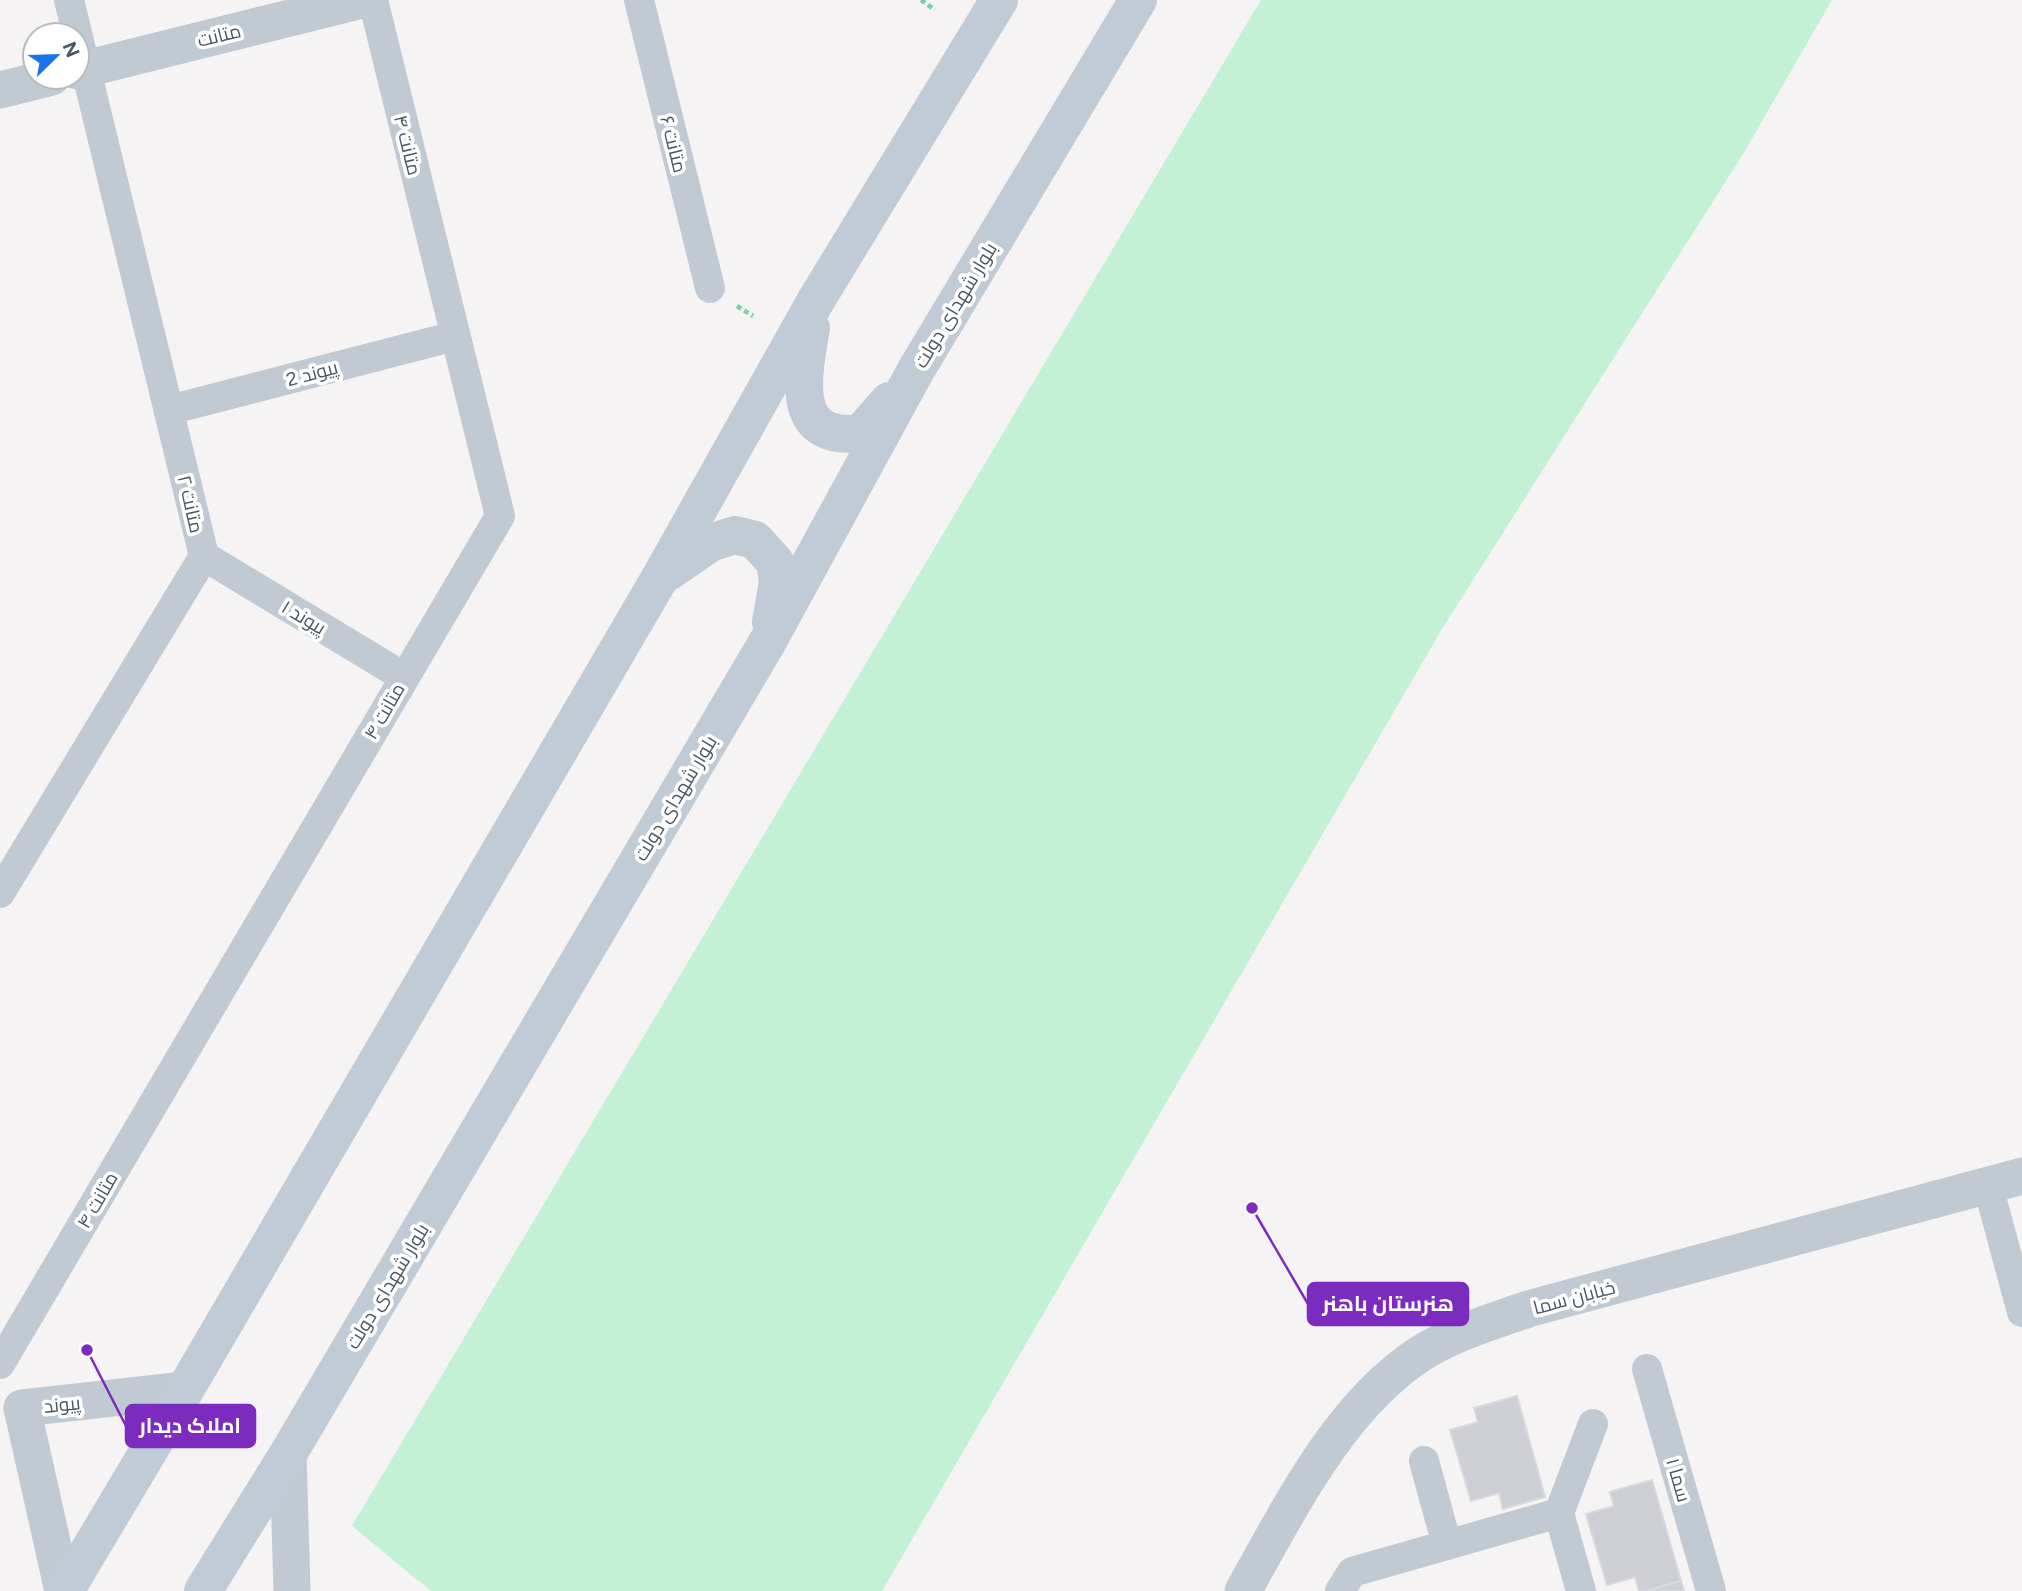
<svg xmlns="http://www.w3.org/2000/svg" width="2022" height="1591" font-family="Figtree,Cairo,sans-serif">
  <style>
    .green { fill: #c3f1d5 }
    .building { fill: #cdcfd5; stroke: #d7d9de; stroke-width: 2 }
    .lines { fill: none; stroke-linecap: round; stroke-linejoin: round }
    .path { stroke: #7ad0a6; stroke-width: 4.5; stroke-dasharray: 5 3.5; stroke-linecap: butt }
    .minor { stroke: #c1cad2; stroke-width: 30 }
    .tertiary { stroke: #c1cad2; stroke-width: 37 }
    .secondary { stroke: #c1cbd6; stroke-width: 38 }
    .labels { text-anchor: middle; stroke-width: 7; stroke-linejoin: round; paint-order: stroke }
    .street-label { font-size: 19px; fill: #4a5661; stroke: #fff }
    .leader { fill: none; stroke: #7b2cbf; stroke-width: 2.5 }
    .callout-dot { fill: #7b2cbf; stroke: #fff; stroke-width: 2.5 }
    .callout { fill: #7b2cbf; stroke: #7b2cbf; stroke-width: 2.5 }
    .callout-label { font-size: 21px; text-anchor: middle; font-weight: bold; fill: #fff }
  </style>
  <rect width="100%" height="100%" fill="#f5f3f3"/>
  <polygon class="green" points="1261,0 1832,0 1743,154 1442,629 882,1591 431,1591 352,1526"/>
  <g class="building">
    <polygon points="1517,1396 1545,1497 1503,1509 1499,1493 1471,1501 1450,1430 1478,1422 1474,1408"/>
    <polygon points="1652,1480 1681,1581 1645,1591 1639,1591 1635,1577 1607,1585 1586,1514 1614,1506 1610,1492"/>
    <polygon points="1681,1581 1684,1591 1646,1591"/>
  </g>
  <g class="lines">
    <g class="path">
      <polyline points="921,0 935,10"/>
      <polyline points="737,306 753,316"/>
    </g>
    <g class="minor">
      <polyline points="639,0 710,288"/>
      <polyline points="169,410 455,336"/>
      <polyline points="204,556 404,677"/>
      <polyline points="0,893 204,556 69,0"/>
      <polyline points="1988,1186 2022,1312"/>
      <polyline points="0,1364 500,516 373,0"/>
      <polyline points="1647,1369 1711,1591"/>
      <polyline points="1424,1461 1447,1545"/>
      <polyline points="1559,1513 1593,1424"/>
      <polyline points="1340,1591 1352,1572 1559,1513 1581,1591"/>
    </g>
    <g class="tertiary">
      <polyline points="77,71 362,0"/>
      <polyline points="0,90 52,77"/>
      <polyline points="22,1408 63,1591"/>
      <polyline points="22,1408 185,1390"/>
      <polyline points="288,1454 292,1591"/>
      <path d="M 1243,1591 C 1290,1508 1339,1407 1420,1354 C 1452,1333 1492,1322 1528,1309 L 2022,1176"/>
    </g>
    <g class="secondary">
      <path d="M 811,328 C 803,375 788,442 861,433 L 889,401"/>
      <polyline points="668,572 710,543 735,535 755,540 775,562 778,582 771,622"/>
      <polyline points="65,1591 185,1390 661,576 815,302 999,0"/>
      <polyline points="203,1591 288,1454 768,641 916,370 1138,0"/>
    </g>
  </g>
  <g class="labels">
    <g class="street-label">
      <text transform="translate(219 35) rotate(-14)" y="7">متانت</text>
      <text transform="translate(674 144) rotate(76)" y="7">متانت ۶</text>
      <text transform="translate(408 145) rotate(76)" y="7">متانت ۴</text>
      <text transform="translate(955 305) rotate(-59)" y="7">بلوار شهدای دولت</text>
      <text transform="translate(312 373) rotate(-15)" y="7">پیوند 2</text>
      <text transform="translate(191 504) rotate(77)" y="7">متانت ۲</text>
      <text transform="translate(304 617) rotate(31)" y="7">پیوند ۱</text>
      <text transform="translate(384 711) rotate(-60)" y="7">متانت ۴</text>
      <text transform="translate(675 798) rotate(-59)" y="7">بلوار شهدای دولت</text>
      <text transform="translate(97 1200) rotate(-60)" y="7">متانت ۴</text>
      <text transform="translate(387 1286) rotate(-59)" y="7">بلوار شهدای دولت</text>
      <text transform="translate(1574 1297) rotate(-15)" y="7">خیابان سما</text>
      <text transform="translate(62 1404) rotate(-6)" y="7">پیوند</text>
      <text transform="translate(1679 1480) rotate(74)" y="7">سما ۱</text>
    </g>
  </g>
  <path class="leader" d="M1252 1208L1308 1304M87 1350L126 1426"/>
  <g class="callout-dot">
    <circle cx="1252" cy="1208" r="7"/>
    <circle cx="87" cy="1350" r="7"/>
  </g>
  <g class="callout">
    <rect x="1308" y="1283" width="160" height="42" rx="7"/>
    <rect x="126" y="1405" width="129" height="42" rx="7"/>
  </g>
  <g class="callout-label">
    <text x="1388" y="1311">هنرستان باهنر</text>
    <text x="190" y="1433">املاک دیدار</text>
  </g>
  <g transform="translate(56 56) rotate(67)"><circle r="33" fill="#ffffff" stroke="#b7bbc0" stroke-width="2"/>
  <path d="M0-5L12 26L0 18L-12 26Z" fill="#1a73e8"/>
  <text y="-10" font-size="19" font-weight="bold" text-anchor="middle" fill="#4a5661">N</text>
  </g>
</svg>
